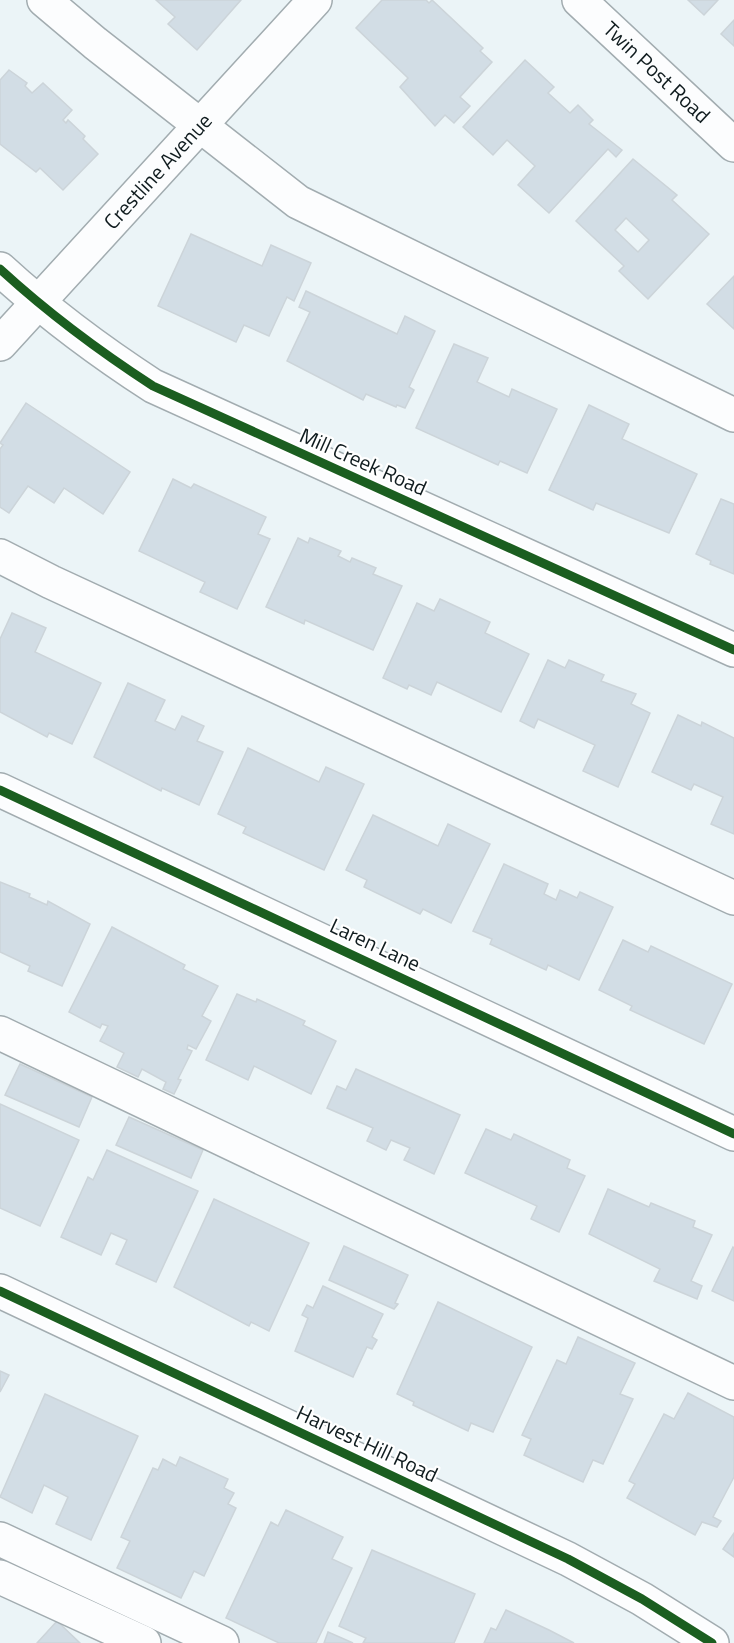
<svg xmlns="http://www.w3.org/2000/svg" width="734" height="1643" font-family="'Titillium Web',sans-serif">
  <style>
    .building { fill: #d2dde5; stroke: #ccd4d9; stroke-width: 1.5; fill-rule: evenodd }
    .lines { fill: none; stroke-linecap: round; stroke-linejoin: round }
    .minor-casing { stroke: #a2acb0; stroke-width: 36 }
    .minor { stroke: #fcfdfe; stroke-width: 33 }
    .cycleway-casing { stroke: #fff; stroke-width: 13 }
    .cycleway { stroke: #1b5e20; stroke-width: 9 }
    .labels { text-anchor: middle; stroke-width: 4.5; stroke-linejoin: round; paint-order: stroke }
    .street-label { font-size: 21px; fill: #0f1b1e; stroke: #fff }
  </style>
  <rect width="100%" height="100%" fill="#ebf4f7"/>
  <g class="building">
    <polygon points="156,0 241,0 197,50 168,24 175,17"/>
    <polygon points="382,0 426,0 429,3 432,0 483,48 480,51 492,62 460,97 470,106 454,123 445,115 435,126 400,87 408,78 356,28"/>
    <polygon points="688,0 718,0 704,15"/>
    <polygon points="734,20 734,46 721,34"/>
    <polygon points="525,60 554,87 548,93 570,113 578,105 593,120 589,124 622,150 616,157 608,149 549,213 518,185 535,166 507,140 493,155 463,127"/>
    <polygon points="9,70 27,83 25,86 32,93 43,83 72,110 63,120 66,123 68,120 85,136 83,139 98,154 63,190 40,168 36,172 0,144 0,80"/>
    <path d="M 633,159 L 677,195 L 672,200 L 709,234 L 648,299 L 619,271 L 624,266 L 576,221 ZM 626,218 L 649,240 L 638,252 L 615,230 Z"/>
    <polygon points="191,234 262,266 271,245 311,263 294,301 287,297 269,336 244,325 236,342 158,306"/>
    <polygon points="734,276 734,329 707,304"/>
    <polygon points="306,291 397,334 405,316 435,331 409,387 414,390 405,408 397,405 396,407 366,394 363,400 287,361 310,312 299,307"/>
    <polygon points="454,344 488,358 477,382 509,397 512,389 557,409 527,473 500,461 498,465 416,428"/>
    <polygon points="26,403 130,472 103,514 64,488 54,503 28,486 9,513 0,507 0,449 3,445 0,443"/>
    <polygon points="589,405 629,424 622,439 697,474 669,533 596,503 593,510 549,490"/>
    <polygon points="173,479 191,488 194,484 266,517 258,534 270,539 237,609 200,592 205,582 139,551"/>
    <polygon points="721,499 734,504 734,574 710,564 711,561 696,554"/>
    <polygon points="298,538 308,543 310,538 341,551 338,556 350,562 352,558 376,568 373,574 402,586 373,650 305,620 304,624 266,607"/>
    <polygon points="440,599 490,622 485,633 529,654 501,712 437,682 431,695 409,685 407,689 383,678 417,603 434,611"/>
    <polygon points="12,613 46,628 35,652 101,683 72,744 49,733 47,737 0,712 0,639"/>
    <polygon points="548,660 565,668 569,660 604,675 601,681 636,694 631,704 650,713 618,787 583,771 595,745 538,719 534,728 520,721"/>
    <polygon points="128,683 165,700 155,721 175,730 182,716 204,726 197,741 223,752 199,805 162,788 161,791 94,757"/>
    <polygon points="678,715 701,726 702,722 734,738 734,834 711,824 723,797 694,784 691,790 652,772"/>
    <polygon points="248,748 319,782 326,767 364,784 324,870 243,833 246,827 218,814"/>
    <polygon points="373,815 438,846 448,824 490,844 451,923 423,909 420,914 364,887 367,880 346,870"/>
    <polygon points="504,864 548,884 544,894 556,900 560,890 577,898 580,892 613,907 579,980 548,965 546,970 490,944 492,939 473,931"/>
    <polygon points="0,882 30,894 29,897 47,905 48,901 90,924 62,986 28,971 30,966 0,952"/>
    <polygon points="112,927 185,965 183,969 218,986 202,1016 211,1021 196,1049 188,1045 187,1049 192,1051 178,1079 181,1080 174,1094 163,1089 166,1082 142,1069 138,1077 117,1067 124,1053 100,1041 108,1026 102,1024 100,1028 69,1012"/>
    <polygon points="623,940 648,952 651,946 732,984 704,1044 630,1010 632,1006 599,990"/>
    <polygon points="237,994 256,1002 257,999 305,1021 303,1025 336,1041 311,1094 254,1066 248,1080 206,1060"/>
    <polygon points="20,1064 92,1097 79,1127 5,1095"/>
    <polygon points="356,1069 460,1115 434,1174 404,1160 410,1148 391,1140 386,1150 367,1141 373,1128 327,1108 337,1086 346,1090"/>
    <polygon points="0,1104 79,1140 40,1226 0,1208"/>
    <polygon points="129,1117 203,1150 191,1178 116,1145"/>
    <polygon points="486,1129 511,1140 514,1134 570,1160 567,1168 585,1176 559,1232 531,1219 537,1206 465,1173"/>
    <polygon points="107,1150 198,1191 156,1282 116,1264 127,1240 111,1233 101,1255 61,1237 88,1177 93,1180"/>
    <polygon points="608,1189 649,1207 651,1203 695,1221 693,1227 712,1235 691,1281 702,1286 697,1299 654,1281 660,1269 589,1234"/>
    <polygon points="214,1199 309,1243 269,1331 251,1322 249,1326 174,1287"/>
    <polygon points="344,1246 408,1275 395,1303 398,1304 394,1309 329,1280"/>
    <polygon points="733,1247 734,1248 734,1301 712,1291"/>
    <polygon points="323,1286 383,1314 372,1337 377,1340 372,1349 367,1347 353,1377 295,1351 308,1318 302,1315 307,1305 313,1308"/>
    <polygon points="438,1302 532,1347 493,1432 471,1423 468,1431 413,1405 414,1402 397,1394"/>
    <polygon points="578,1337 635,1363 620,1394 633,1399 603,1464 593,1460 583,1482 524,1455 531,1439 522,1435 557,1360 566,1364"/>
    <polygon points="0,1371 9,1375 0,1392"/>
    <polygon points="688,1393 734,1417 734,1477 713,1517 721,1521 717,1527 702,1522 695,1535 627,1498 635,1484 629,1481 664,1414 674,1419"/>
    <polygon points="45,1394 138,1436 91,1540 56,1524 68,1497 44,1485 32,1513 0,1497"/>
    <polygon points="180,1457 228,1479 224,1488 234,1493 228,1504 236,1508 204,1576 194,1571 181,1598 117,1568 130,1541 121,1537 153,1468 158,1470 163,1459 176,1466"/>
    <polygon points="286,1510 343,1537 332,1559 352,1568 316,1643 279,1643 226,1618 271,1522 278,1526"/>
    <polygon points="734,1533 734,1557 723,1549"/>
    <polygon points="372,1550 475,1594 454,1643 363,1643 366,1638 339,1626"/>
    <polygon points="506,1610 549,1630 574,1643 484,1643 491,1628 496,1630"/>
    <polygon points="57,1621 80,1643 37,1643"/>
    <polygon points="328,1632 353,1643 324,1643"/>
  </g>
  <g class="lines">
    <g class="minor-casing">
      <g id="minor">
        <polyline points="44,0 95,43 298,202 734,415"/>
        <path id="s1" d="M 579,0 L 734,145"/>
        <path d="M 0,269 C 48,313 99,351 153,386 L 734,650"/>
        <path id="s2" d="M 0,344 L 315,0"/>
        <polyline points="0,556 51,582 734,898"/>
        <polyline points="0,790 734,1134"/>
        <polyline points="0,1033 734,1383"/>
        <polyline points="0,1291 568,1559 642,1599 712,1643"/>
        <polyline points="0,1539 222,1643"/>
        <polyline points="0,1577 144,1643"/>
      </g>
    </g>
    <use href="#minor" class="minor"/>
    <g class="cycleway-casing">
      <g id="cycleway">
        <path d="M 0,269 C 48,313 99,351 153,386 L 734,650"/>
        <polyline points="0,790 734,1134"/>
        <polyline points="0,1291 568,1559 642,1599 712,1643"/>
      </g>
    </g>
    <use href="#cycleway" class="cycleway"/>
  </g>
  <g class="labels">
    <g class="street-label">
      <text dy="7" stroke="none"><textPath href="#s1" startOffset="106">Twin Post Road</textPath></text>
      <text dy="7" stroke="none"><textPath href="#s2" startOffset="234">Crestline Avenue</textPath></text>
      <text transform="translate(363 462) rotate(24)" y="7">Mill Creek Road</text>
      <text transform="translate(375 945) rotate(25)" y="7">Laren Lane</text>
      <text transform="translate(367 1444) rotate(25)" y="7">Harvest Hill Road</text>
    </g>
  </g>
</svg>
